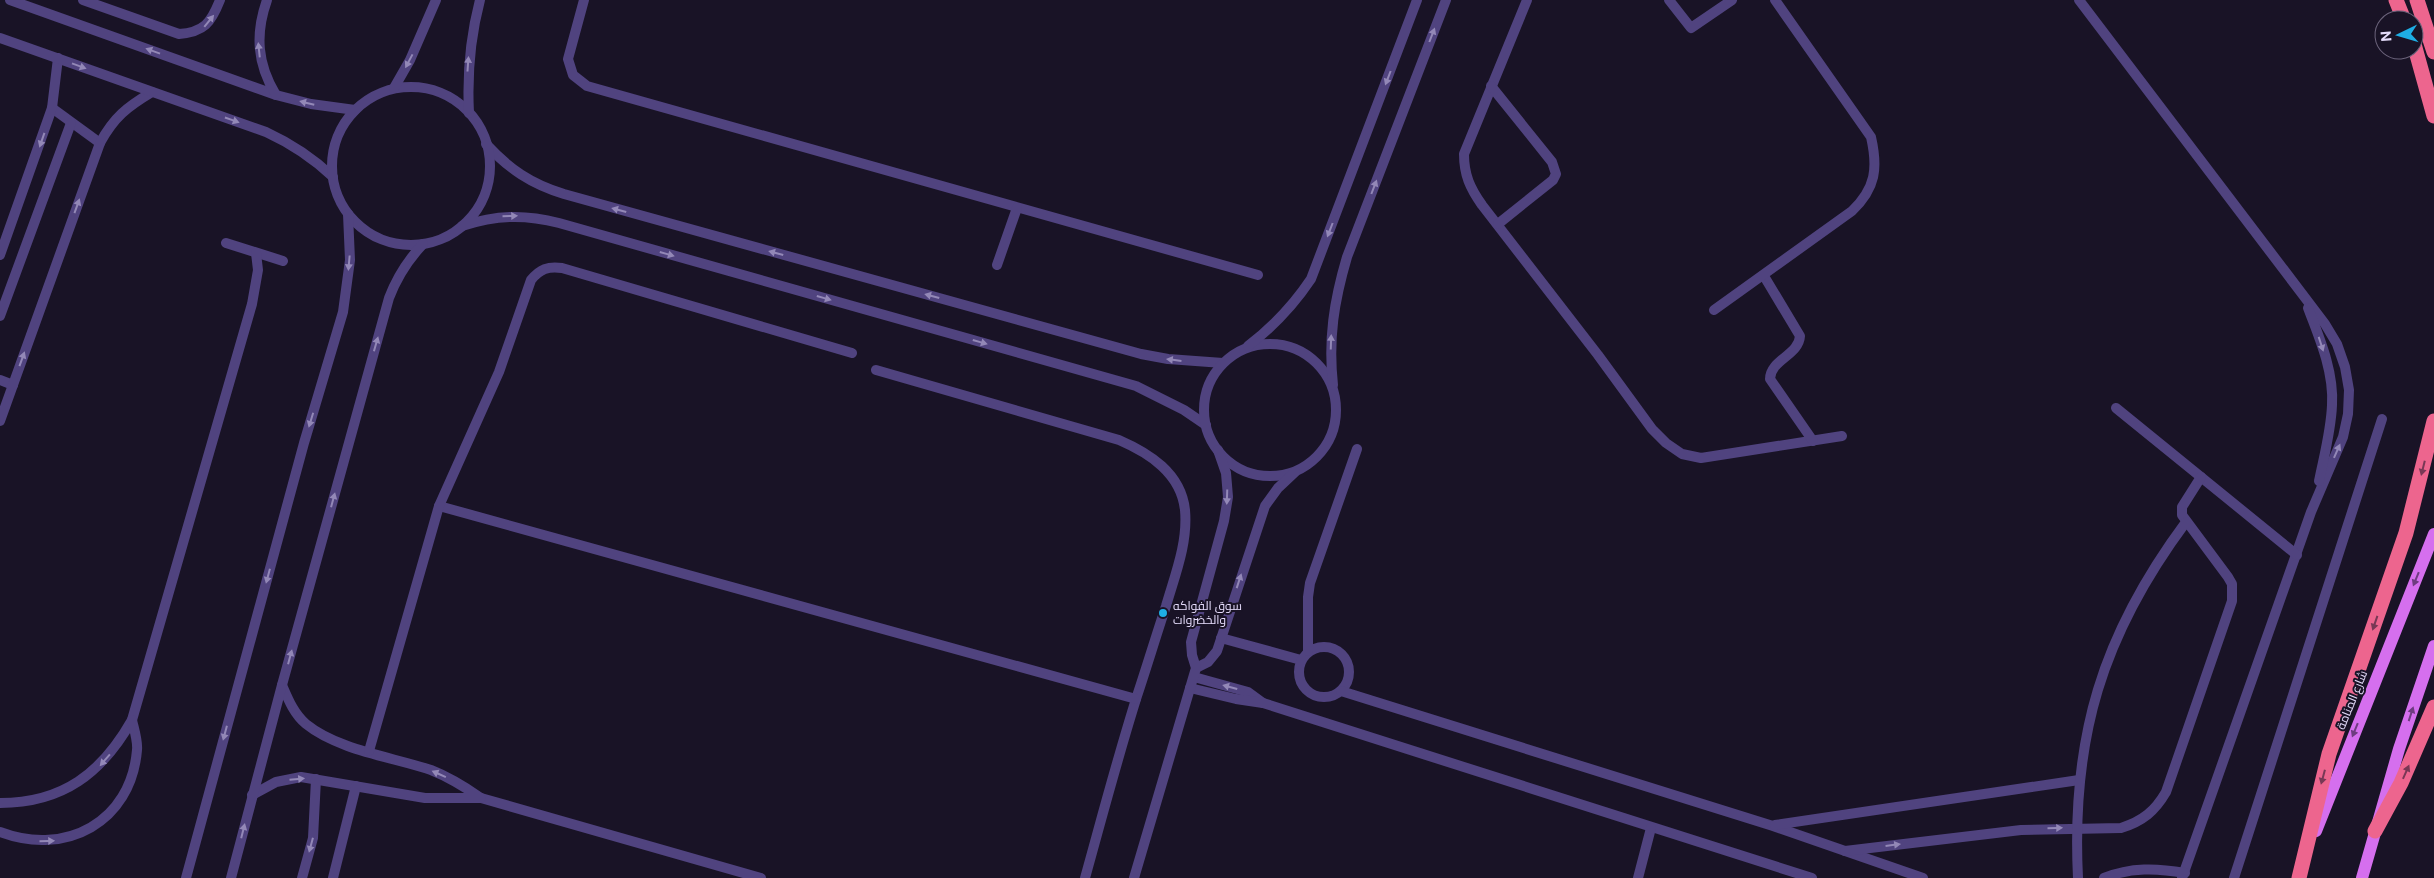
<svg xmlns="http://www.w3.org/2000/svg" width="2434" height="878" font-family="'Public Sans',Cairo,sans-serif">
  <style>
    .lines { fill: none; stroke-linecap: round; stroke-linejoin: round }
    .service { stroke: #50437f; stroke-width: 10 }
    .minor { stroke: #50437f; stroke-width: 10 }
    .tertiary { stroke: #50437f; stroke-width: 10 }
    .primary { stroke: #d56fee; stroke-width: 12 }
    .motorway { stroke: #ed658e; stroke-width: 15 }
    .oneway { fill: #9388b7 }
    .oneway2 { fill: #783855 }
    .oneway3 { fill: #6e3c80 }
    .poi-dot { fill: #1eaee5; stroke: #191326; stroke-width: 2 }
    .labels { text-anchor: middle; stroke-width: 4; stroke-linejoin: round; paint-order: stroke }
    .poi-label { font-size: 12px; fill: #e5dcfb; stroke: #191326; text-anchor: start }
    .street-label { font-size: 12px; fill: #e5dcfb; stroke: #191326 }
  </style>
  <rect width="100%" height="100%" fill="#191326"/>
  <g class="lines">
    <g class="service">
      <path d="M 83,0 L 179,34 C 204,32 211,23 220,0"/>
      <polyline points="584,0 568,59 573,75 587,86 1258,275"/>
      <path d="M 1527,0 L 1464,154 C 1464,175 1470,188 1482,205 L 1598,355 L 1652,429 L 1666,443 L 1682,454 L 1701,458 L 1842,436"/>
      <polyline points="1669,0 1691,28 1732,0"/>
      <polyline points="2079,0 2325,324 2337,344 2345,367 2349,390 2348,414 2343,437 2311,512 2182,878"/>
      <polyline points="1491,86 1552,162 1556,174 1553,180 1498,224"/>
      <polyline points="52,108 100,143"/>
      <path d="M 486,144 C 509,169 531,184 564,194 L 1141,354 L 1168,359 L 1223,363"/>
      <path d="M 462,226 C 496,215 524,214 559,223 L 1136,386 L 1184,410 L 1206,425"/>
      <polyline points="226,243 283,261"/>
      <polyline points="0,255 52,108 58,58"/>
      <polyline points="997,265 1017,208"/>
      <path d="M 1764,276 L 1800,336 C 1799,355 1770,360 1770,379 L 1813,441"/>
      <path d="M 2308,308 C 2320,339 2334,372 2332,405 C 2331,431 2324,456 2319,481"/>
      <path d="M 1714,310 L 1852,211 C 1876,188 1878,168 1871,137 L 1775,0"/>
      <polyline points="0,316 71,123"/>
      <circle cx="1270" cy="410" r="66"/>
      <path d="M 1248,346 C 1274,326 1293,306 1311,279 L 1417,0"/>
      <path d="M 876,370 L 1119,440 C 1149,453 1181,473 1185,510 C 1188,543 1175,575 1166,606 C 1156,636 1147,666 1137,696 C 1118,756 1102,817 1085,878"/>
      <polyline points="0,380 13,385"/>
      <path d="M 1333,385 C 1328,339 1334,301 1347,257 L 1446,0"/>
      <polyline points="2116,408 2297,555"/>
      <path d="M 0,421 L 100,143 C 114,117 127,107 152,92"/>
      <polyline points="439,506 1136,699"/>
      <polyline points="1221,638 1301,660"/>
      <circle cx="1324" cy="672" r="25"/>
      <polyline points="1308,651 1308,597 1310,583 1357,449"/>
      <polyline points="1196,668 1208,662 1217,651 1265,506 1278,488 1295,472"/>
      <polyline points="1194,677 1248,692 1263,703"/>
      <path d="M 282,685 C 288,699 294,714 306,724 C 338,750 392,757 431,770 C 449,777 465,787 481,798 L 761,878"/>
      <polyline points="1190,688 1236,699 1263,703 1812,878"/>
      <polyline points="1341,691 1773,826 1923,878"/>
      <path d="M 369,751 L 439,506 L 499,372 L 531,280 C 540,269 548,266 562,268 L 852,353"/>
      <polyline points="252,795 276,782 301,777 425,798 481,798"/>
      <path d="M 0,803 C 63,803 102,773 132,720 L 252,304 L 258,270 L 256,253"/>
      <polyline points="1775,825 2079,780"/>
      <path d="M 0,832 C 66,857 131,822 137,750 C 138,741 134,729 132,720"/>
      <path d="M 1845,851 L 2021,830 L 2121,828 C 2143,821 2155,811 2166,792 L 2232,601 L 2232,584 L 2228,577 L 2182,515 L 2182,507 L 2201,477"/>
      <polyline points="302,878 313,838 316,779"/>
      <polyline points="333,878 356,786"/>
      <polyline points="1134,878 1196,668 1192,655 1191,642 1224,521 1228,497 1226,473 1218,450"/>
      <polyline points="1638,878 1651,828"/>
      <path d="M 2078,878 C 2071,738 2102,635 2186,522"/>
      <path d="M 2104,878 C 2131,867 2157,868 2185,873"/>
      <polyline points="2234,878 2382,419"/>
    </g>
    <g class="minor">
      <polyline points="10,0 276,95 311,104 355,110"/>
      <path d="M 267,0 C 255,34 257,64 276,95"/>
      <path d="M 0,38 L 266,132 C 292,144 312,157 333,177"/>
    </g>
    <g class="tertiary">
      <circle cx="411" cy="166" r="79"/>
      <polyline points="394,88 410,60 436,0"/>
      <path d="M 469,113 C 467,74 470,38 480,0"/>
      <polyline points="186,878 304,443 343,312 350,260 348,214"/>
      <path d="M 231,878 L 282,685 L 389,298 C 397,277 407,261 423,244"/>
    </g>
    <g class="primary">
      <polyline points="2316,831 2434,534"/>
      <polyline points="2362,878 2399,749 2434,646"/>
    </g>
    <g class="motorway">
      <polyline points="2396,0 2404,20"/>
      <polyline points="2417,0 2434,52"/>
      <polyline points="2414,44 2434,116"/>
      <polyline points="2375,831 2401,783 2434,707"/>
      <polyline points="2299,878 2329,754 2406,533 2434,421"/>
    </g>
  </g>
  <defs><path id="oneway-solid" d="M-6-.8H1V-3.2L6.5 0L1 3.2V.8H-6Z" transform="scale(1.25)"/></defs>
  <g class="oneway">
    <use href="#oneway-solid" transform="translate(209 21) rotate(-51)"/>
    <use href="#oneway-solid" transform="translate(1432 35) rotate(-69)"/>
    <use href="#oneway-solid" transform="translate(259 50) rotate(-96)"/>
    <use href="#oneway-solid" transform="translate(153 51) rotate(-160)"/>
    <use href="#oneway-solid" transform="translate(409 61) rotate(118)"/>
    <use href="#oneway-solid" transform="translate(468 64) rotate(-86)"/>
    <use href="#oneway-solid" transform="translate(79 66) rotate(20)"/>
    <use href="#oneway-solid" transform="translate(1388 78) rotate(111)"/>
    <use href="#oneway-solid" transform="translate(307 103) rotate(-166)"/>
    <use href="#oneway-solid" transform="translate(232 120) rotate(19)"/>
    <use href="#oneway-solid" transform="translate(42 140) rotate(109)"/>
    <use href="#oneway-solid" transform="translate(1374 187) rotate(-69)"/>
    <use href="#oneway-solid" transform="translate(77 206) rotate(-70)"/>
    <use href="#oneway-solid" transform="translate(619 210) rotate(-165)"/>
    <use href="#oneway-solid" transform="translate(510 216) rotate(-2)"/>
    <use href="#oneway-solid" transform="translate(1330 230) rotate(111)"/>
    <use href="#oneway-solid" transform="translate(776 253) rotate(-165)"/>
    <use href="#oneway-solid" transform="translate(667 254) rotate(16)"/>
    <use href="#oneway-solid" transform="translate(349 263) rotate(95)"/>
    <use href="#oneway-solid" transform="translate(932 296) rotate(-165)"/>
    <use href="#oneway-solid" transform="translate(824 298) rotate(16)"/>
    <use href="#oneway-solid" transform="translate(980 342) rotate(16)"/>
    <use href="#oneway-solid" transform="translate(1331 342) rotate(-88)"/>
    <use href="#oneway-solid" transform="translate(376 344) rotate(-74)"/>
    <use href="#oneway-solid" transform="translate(2321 344) rotate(72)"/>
    <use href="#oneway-solid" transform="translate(22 359) rotate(-70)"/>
    <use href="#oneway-solid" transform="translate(1174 360) rotate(-173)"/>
    <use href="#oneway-solid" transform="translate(311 420) rotate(107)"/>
    <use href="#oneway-solid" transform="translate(2337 451) rotate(-66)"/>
    <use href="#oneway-solid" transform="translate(1227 497) rotate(92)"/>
    <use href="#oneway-solid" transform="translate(333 500) rotate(-75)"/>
    <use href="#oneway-solid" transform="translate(268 576) rotate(105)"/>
    <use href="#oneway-solid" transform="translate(1239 581) rotate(-72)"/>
    <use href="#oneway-solid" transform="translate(290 657) rotate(-75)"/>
    <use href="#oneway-solid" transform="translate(1230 687) rotate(-165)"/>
    <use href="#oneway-solid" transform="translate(225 733) rotate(105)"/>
    <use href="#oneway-solid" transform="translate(105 760) rotate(131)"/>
    <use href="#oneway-solid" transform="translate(439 774) rotate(-156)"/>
    <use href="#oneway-solid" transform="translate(297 779) rotate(-5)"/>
    <use href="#oneway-solid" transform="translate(2055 828) rotate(-1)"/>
    <use href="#oneway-solid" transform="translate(243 831) rotate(-76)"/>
    <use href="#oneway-solid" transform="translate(47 841) rotate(-1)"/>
    <use href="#oneway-solid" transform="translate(311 845) rotate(105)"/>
    <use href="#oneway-solid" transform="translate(1893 845) rotate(-7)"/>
  </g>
  <g class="oneway2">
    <use href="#oneway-solid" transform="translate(2423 468) rotate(104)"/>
    <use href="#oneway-solid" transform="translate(2375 623) rotate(109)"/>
    <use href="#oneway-solid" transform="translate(2406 772) rotate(-66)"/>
    <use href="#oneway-solid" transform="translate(2323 777) rotate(105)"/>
  </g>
  <g class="oneway3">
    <use href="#oneway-solid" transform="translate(2416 579) rotate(112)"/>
    <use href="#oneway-solid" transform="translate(2411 714) rotate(-72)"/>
    <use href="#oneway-solid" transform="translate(2355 730) rotate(112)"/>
  </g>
  <circle class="poi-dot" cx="1163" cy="613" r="5"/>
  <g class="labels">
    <g class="poi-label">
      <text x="1173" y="610">سوق الفواكه<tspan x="1173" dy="14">والخضروات</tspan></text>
    </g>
    <g class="street-label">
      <text transform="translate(2352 700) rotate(-68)" y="4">شارع المنامة</text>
    </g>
  </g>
  <g transform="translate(2399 35) rotate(265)"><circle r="24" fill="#191326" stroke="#6b637b"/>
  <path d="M0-4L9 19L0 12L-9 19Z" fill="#1eaee5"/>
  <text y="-8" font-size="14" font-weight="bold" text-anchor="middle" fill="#e5dcfb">N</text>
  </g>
</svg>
